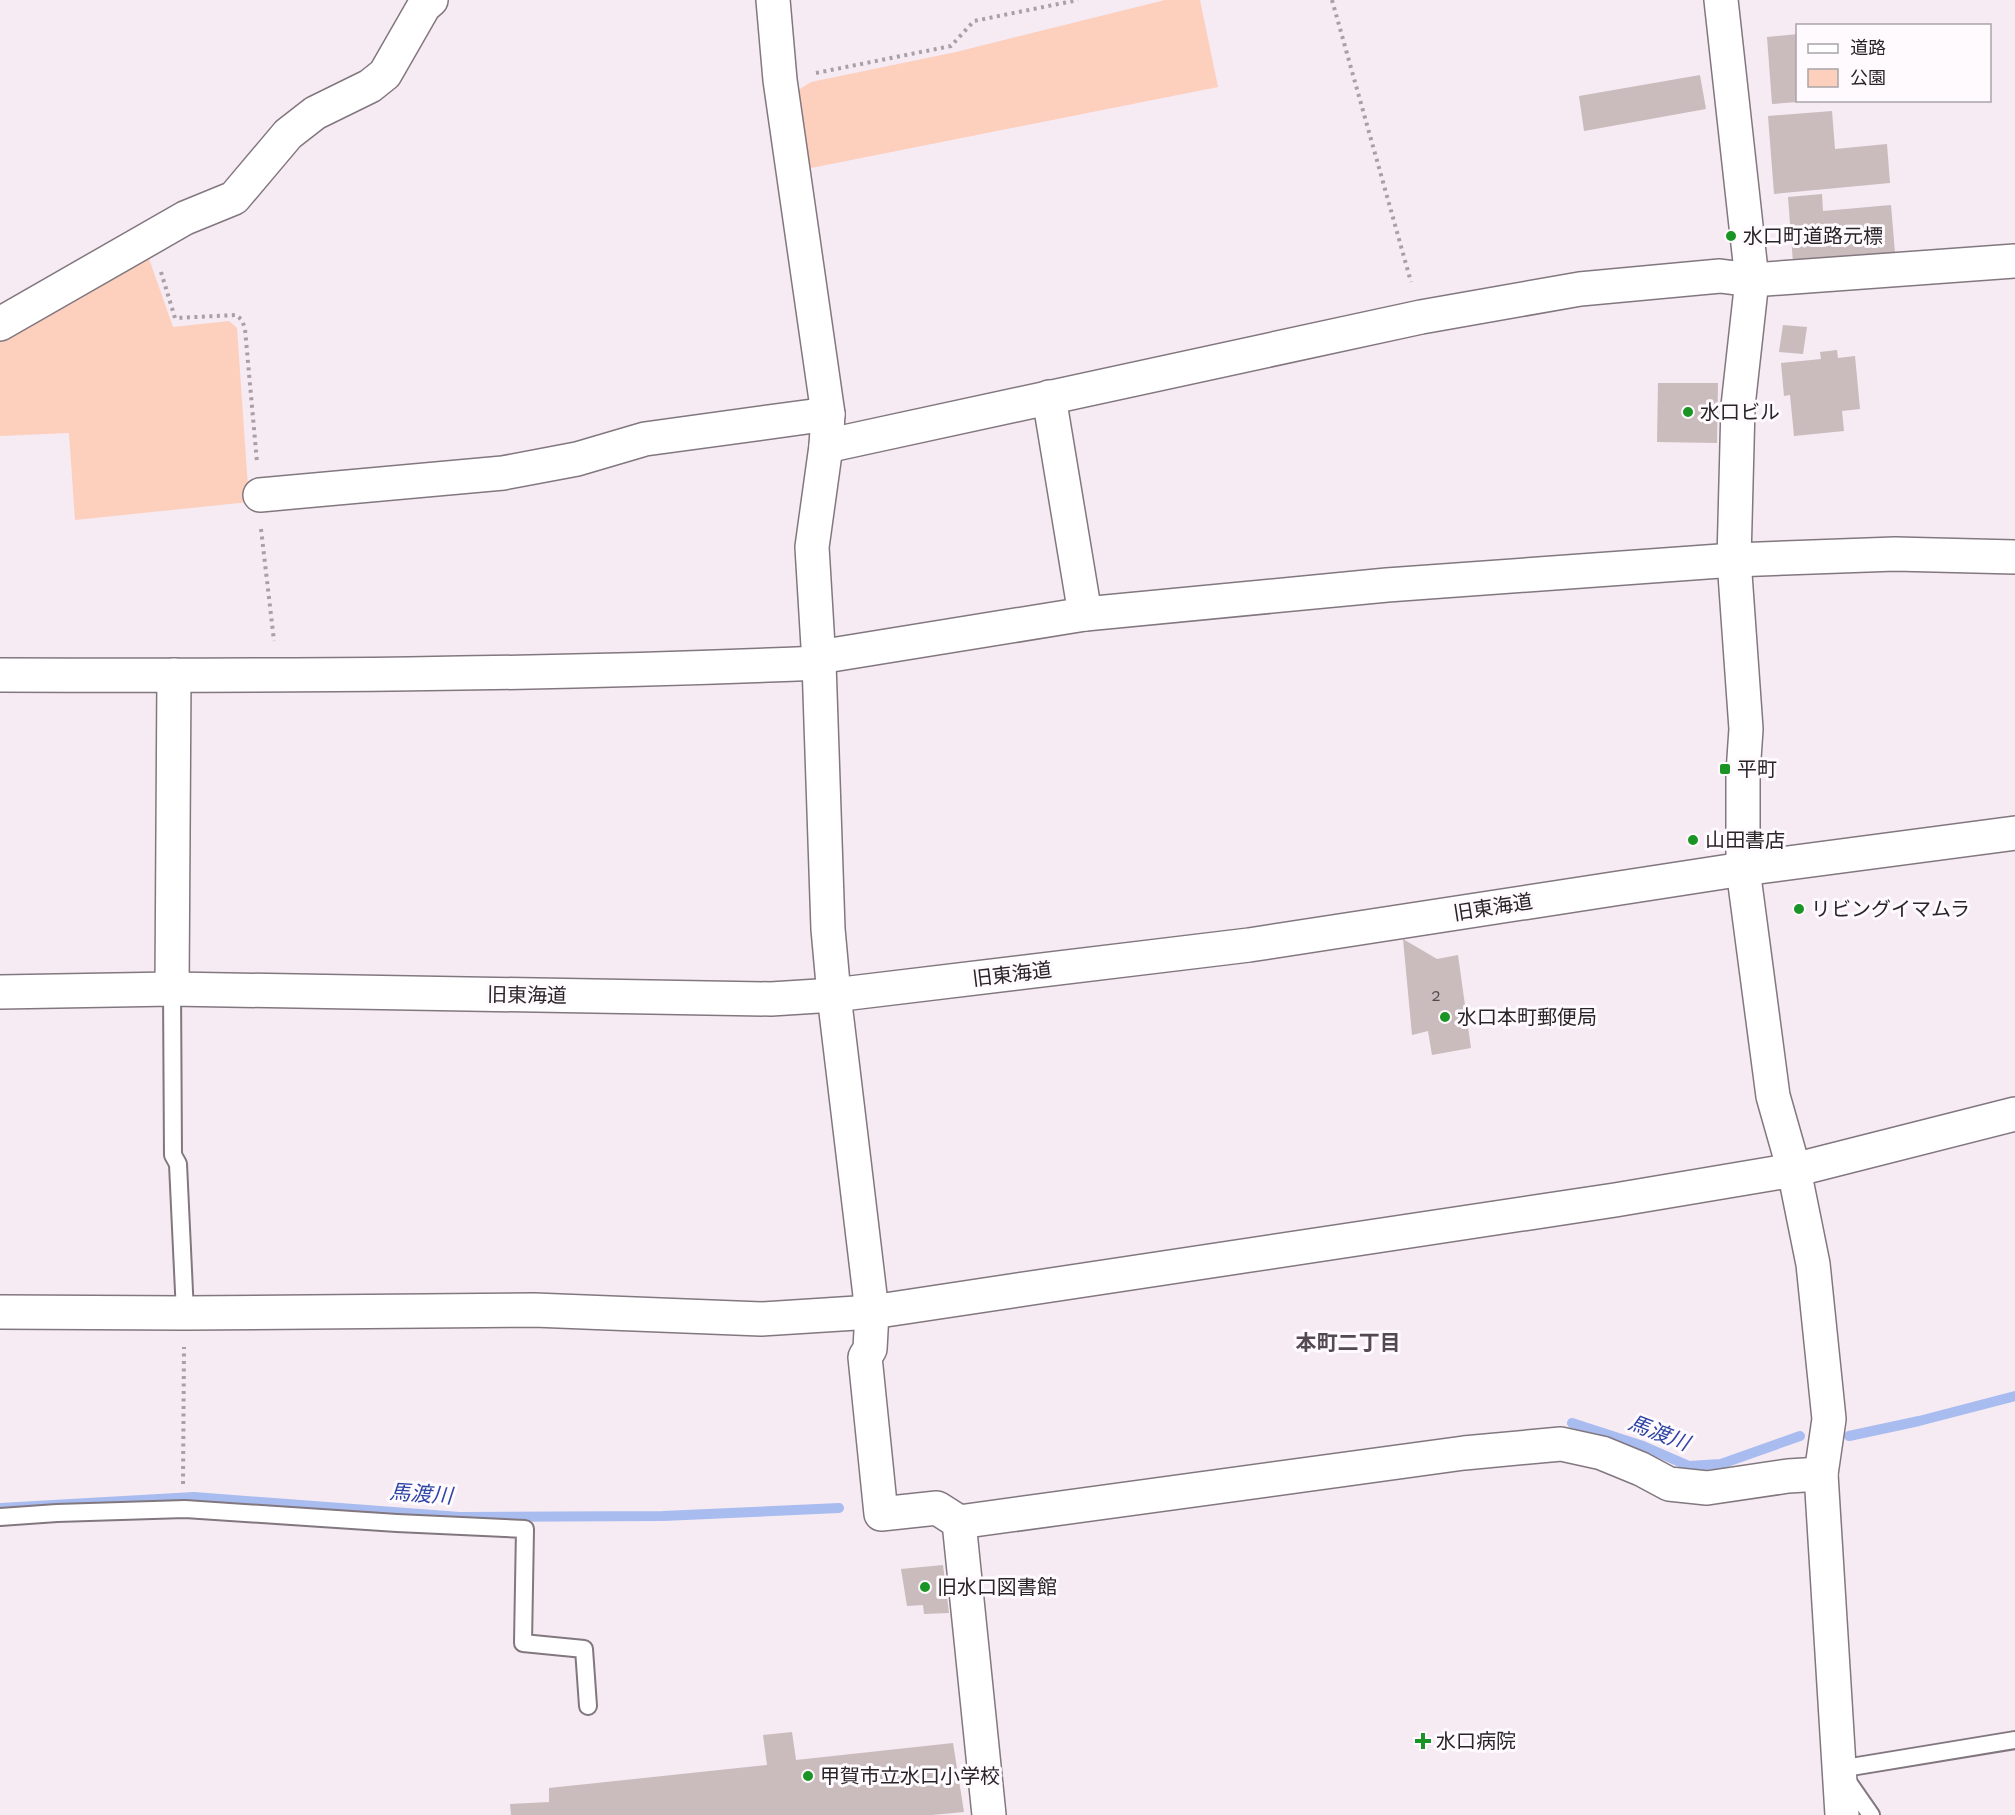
<svg xmlns="http://www.w3.org/2000/svg" width="2015" height="1815" font-family="'Work Sans','Noto Sans JP',sans-serif">
  <style>
    .green { fill: #fdcfbd }
    .lines { fill: none; stroke-linecap: round; stroke-linejoin: round }
    .stream { stroke: #a8bcef; stroke-width: 10 }
    .building { fill: #cabbbc }
    .lane-casing { stroke: #82777f; stroke-width: 20 }
    .street-casing { stroke: #82777f; stroke-width: 36 }
    .path { stroke: #a99fa6; stroke-width: 4; stroke-dasharray: 3 4.5; stroke-linecap: butt }
    .lane { stroke: #fff; stroke-width: 16 }
    .street { stroke: #fff; stroke-width: 33 }
    .poi-dot { fill: #1a9424; stroke: #fffafd; stroke-width: 2 }
    .labels { text-anchor: middle; stroke-width: 6; stroke-linejoin: round; paint-order: stroke }
    .number-label { font-size: 16px; fill: #514a4d }
    .poi-label { font-size: 20px; fill: #292428; stroke: #fffafd; text-anchor: start }
    .street-label { font-size: 20px; fill: #292428; stroke: #fffafd }
    .neighbourhood-label { font-size: 21px; font-weight: bold; fill: #534950; stroke: #fffafd }
    .water-label { font-size: 21px; font-style: italic; fill: #2c45a4; stroke: #fffafd }
  </style>
  <rect width="100%" height="100%" fill="#f6eaf3"/>
  <g class="green">
    <polygon points="1165,0 1200,0 1218,87 806,169 792,94 811,82 956,52"/>
    <polygon points="147,253 173,327 229,321 237,328 249,502 75,520 69,433 0,436 0,341"/>
  </g>
  <g class="lines">
    <g class="stream">
      <polyline points="1572,1423 1643,1446 1689,1466 1721,1464 1800,1436"/>
      <polyline points="1849,1436 1919,1421 2015,1396"/>
      <polyline points="0,1508 194,1497 460,1517 663,1516 839,1508"/>
    </g>
  </g>
  <g class="building">
    <polygon points="1798,34 1798,102 1772,104 1767,37"/>
    <polygon points="1700,75 1706,109 1584,131 1579,96"/>
    <polygon points="1832,111 1835,149 1887,144 1890,183 1774,194 1768,116"/>
    <polygon points="1822,194 1823,211 1891,205 1895,253 1793,263 1788,197"/>
    <polygon points="1783,325 1807,327 1803,354 1779,352"/>
    <polygon points="1837,350 1838,358 1855,356 1860,409 1842,411 1844,431 1794,436 1790,395 1784,396 1781,363 1821,359 1820,352"/>
    <polygon points="1658,383 1718,383 1717,443 1657,442"/>
    <polygon points="1403,939 1437,959 1458,955 1471,1048 1432,1055 1428,1031 1412,1035"/>
    <polygon points="943,1565 949,1613 924,1614 923,1605 907,1606 901,1569"/>
    <polygon points="792,1732 796,1760 953,1743 964,1812 932,1815 511,1815 510,1804 549,1802 549,1788 767,1765 763,1735"/>
  </g>
  <g class="lines">
    <g class="lane-casing">
      <g id="lane">
        <polyline points="172,989 173,1155 178,1164 185,1313"/>
        <polyline points="0,1517 57,1513 185,1509 397,1523 525,1529 523,1643 584,1649 588,1706"/>
        <polyline points="1871,1815 1839,1769 2015,1740"/>
      </g>
    </g>
    <g class="street-casing">
      <g id="street">
        <polyline points="773,0 780,80 828,414 826,446 812,547 819,663 828,929 834,995 872,1312 870,1349 865,1357 881,1514 937,1508 959,1522 989,1815"/>
        <polyline points="1721,0 1752,280 1738,406 1734,560 1746,729 1743,773 1743,869 1773,1096 1794,1170 1813,1264 1829,1419 1821,1474 1842,1815"/>
        <polyline points="0,324 185,218 234,198 288,134 315,113 370,86 385,74 424,6 431,0"/>
        <polyline points="1049,397 1085,614"/>
        <polyline points="826,446 1421,317 1580,289 1720,276 1752,280 2015,261"/>
        <polyline points="260,495 503,473 577,459 645,439 828,414"/>
        <polyline points="819,657 1085,614 1387,585 1734,560 1895,554 2015,557"/>
        <path d="M 0,675 C 273,676 547,675 819,663"/>
        <polyline points="172,989 174,675"/>
        <polyline points="0,992 172,989 771,999 834,995 1249,945 1743,869 2015,833"/>
        <polyline points="0,1312 185,1313 534,1310 761,1319 872,1312 1615,1200 1794,1170 2015,1114"/>
        <polyline points="959,1522 1464,1453 1561,1444 1602,1453 1641,1469 1669,1484 1707,1488 1788,1476 1821,1474"/>
      </g>
    </g>
    <g class="path">
      <polyline points="1332,0 1411,282"/>
      <polyline points="816,73 951,46 974,21 1078,0"/>
      <polyline points="161,272 175,318 236,315 242,320 245,329 257,462"/>
      <polyline points="261,529 274,641"/>
      <polyline points="183,1484 184,1347"/>
    </g>
    <use href="#lane" class="lane"/>
    <use href="#street" class="street"/>
  </g>
  <g class="poi-dot">
    <circle cx="1731" cy="236" r="6"/>
    <circle cx="1688" cy="412" r="6"/>
    <rect x="1719" y="763" width="12" height="12" rx="3"/>
    <circle cx="1693" cy="840" r="6"/>
    <circle cx="1799" cy="909" r="6"/>
    <circle cx="1445" cy="1017" r="6"/>
    <circle cx="925" cy="1587" r="6"/>
    <path d="M1420 1732h6v6h6v6h-6v6h-6v-6h-6v-6h6z"/>
    <circle cx="808" cy="1776" r="6"/>
  </g>
  <g class="labels">
    <g class="number-label">
      <text x="1436" y="1001">2</text>
    </g>
    <g class="poi-label">
      <text x="1743" y="243">水口町道路元標</text>
      <text x="1700" y="419">水口ビル</text>
      <text x="1737" y="776">平町</text>
      <text x="1705" y="847">山田書店</text>
      <text x="1811" y="916">リビングイマムラ</text>
      <text x="1457" y="1024">水口本町郵便局</text>
      <text x="937" y="1594">旧水口図書館</text>
      <text x="1436" y="1748">水口病院</text>
      <text x="820" y="1783">甲賀市立水口小学校</text>
    </g>
    <g class="street-label">
      <text transform="translate(1493 907) rotate(-9)" y="7">旧東海道</text>
      <text transform="translate(1012 974) rotate(-7)" y="7">旧東海道</text>
      <text transform="translate(527 995) rotate(1)" y="7">旧東海道</text>
    </g>
    <g class="neighbourhood-label">
      <text x="1348" y="1350">本町二丁目</text>
    </g>
    <g class="water-label">
      <text transform="translate(1659 1433) rotate(21)" y="7">馬渡川</text>
      <text transform="translate(421 1494) rotate(4)" y="7">馬渡川</text>
    </g>
  </g>
  <rect x="1796" y="24" width="195" height="78" fill="#fffafd" stroke="#a9a4a8" stroke-width="1.5"/>
  <rect x="1808" y="44" width="30" height="9" fill="#ffffff" stroke="#a9a4a8" stroke-width="1.5"/>
  <text x="1850" y="54" font-size="18" fill="#292428">道路</text>
  <rect x="1808" y="69" width="30" height="18" fill="#fdcfbd" stroke="#a9a4a8" stroke-width="1.5"/>
  <text x="1850" y="84" font-size="18" fill="#292428">公園</text>
</svg>
